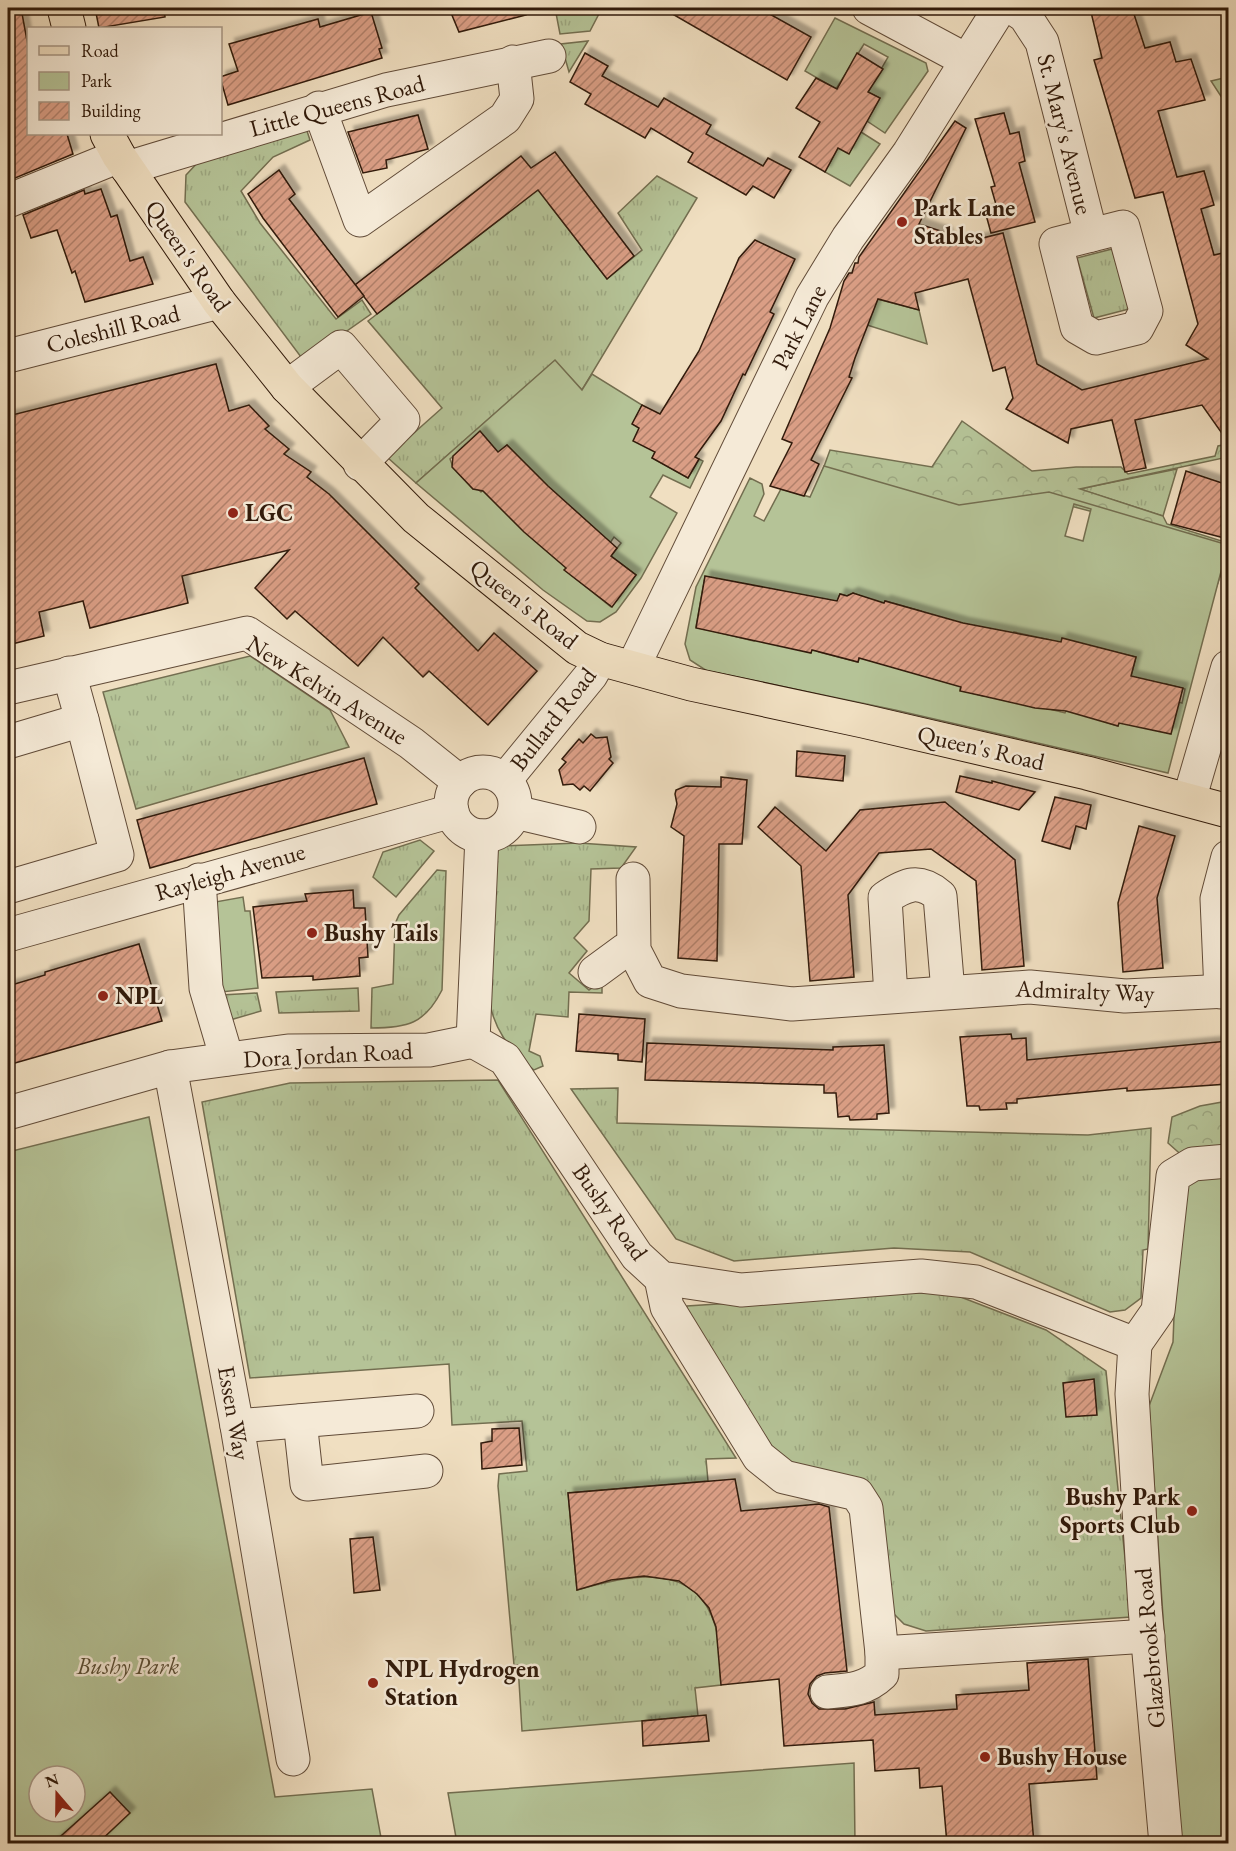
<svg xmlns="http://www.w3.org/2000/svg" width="1236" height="1851" font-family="'EB Garamond',serif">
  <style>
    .grass { fill: url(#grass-tufts); stroke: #736e50; stroke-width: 1.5 }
    .forest { fill: url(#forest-crowns); stroke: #736e50; stroke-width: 1.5 }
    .green { fill: #b5c397; stroke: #736e50; stroke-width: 1.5; fill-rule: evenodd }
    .building { fill: url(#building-hatch); stroke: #311a0a; stroke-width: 1.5; filter: url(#shadow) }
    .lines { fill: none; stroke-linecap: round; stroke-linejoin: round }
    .minor-casing { stroke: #614b38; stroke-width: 35 }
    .major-casing { stroke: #311a0a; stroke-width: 35 }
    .minor { stroke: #f5ead7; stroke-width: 33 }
    .major { stroke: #f0dfc1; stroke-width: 33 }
    .poi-dot { fill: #8f2418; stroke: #f5ead7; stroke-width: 2 }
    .labels { text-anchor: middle; stroke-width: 5; stroke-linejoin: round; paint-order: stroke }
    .street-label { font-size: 24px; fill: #311a0a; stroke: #f5ead7 }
    .poi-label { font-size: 24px; font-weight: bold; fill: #311a0a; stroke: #f5ead7; text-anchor: start }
    .park-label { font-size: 24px; font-style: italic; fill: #594d34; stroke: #f5ead7 }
  </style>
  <defs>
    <pattern id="grass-tufts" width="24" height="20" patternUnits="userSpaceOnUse" patternTransform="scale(1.5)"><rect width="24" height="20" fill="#b5c397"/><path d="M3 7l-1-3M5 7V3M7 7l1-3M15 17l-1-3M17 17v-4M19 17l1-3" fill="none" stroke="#9ca781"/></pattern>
    <pattern id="forest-crowns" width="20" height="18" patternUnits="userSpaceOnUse" patternTransform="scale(1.5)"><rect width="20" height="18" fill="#b5c397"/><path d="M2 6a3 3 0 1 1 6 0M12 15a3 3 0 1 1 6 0" fill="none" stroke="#9ca781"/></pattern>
    <pattern id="building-hatch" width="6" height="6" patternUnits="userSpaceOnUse" patternTransform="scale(1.5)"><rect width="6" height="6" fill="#da9e85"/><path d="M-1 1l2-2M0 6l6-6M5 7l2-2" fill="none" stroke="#b1806b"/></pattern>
    <filter id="shadow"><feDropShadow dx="5.5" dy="-5.5" stdDeviation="1.5" flood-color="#0004"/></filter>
  </defs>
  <rect width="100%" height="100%" fill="#f0dfc1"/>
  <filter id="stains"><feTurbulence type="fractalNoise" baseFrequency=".00333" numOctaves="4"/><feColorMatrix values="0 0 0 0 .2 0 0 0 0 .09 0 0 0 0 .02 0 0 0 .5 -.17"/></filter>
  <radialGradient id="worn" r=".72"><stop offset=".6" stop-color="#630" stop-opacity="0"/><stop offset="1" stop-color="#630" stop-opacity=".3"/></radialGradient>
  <g class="grass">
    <polygon points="555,8 602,8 590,31 560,34"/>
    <polygon points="588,41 569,72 561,44"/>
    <polygon points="306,128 310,140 273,157 241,191 260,223 336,319 362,300 371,314 304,361 185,202 186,175 201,159"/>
    <polygon points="657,176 697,198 582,390 555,361 416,483 387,457 442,408 368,321 518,205 538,181 549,204 607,279 642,250 618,213"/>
    <polygon points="1112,249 1129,309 1094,318 1077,258"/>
    <polygon points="1177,469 1163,516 1079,489"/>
    <polygon points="250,656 330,710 349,747 136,809 103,692"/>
    <polygon points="420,840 434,851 396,897 373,877 383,852"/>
    <path d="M 579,843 L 636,847 L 621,868 L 591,869 L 589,921 L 574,938 L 587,951 L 569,973 L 589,990 L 602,981 L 602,993 L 569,992 L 568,1017 L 536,1014 L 529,1051 L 540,1056 L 543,1066 L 534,1070 C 508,1049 493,1028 488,995 L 495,852 L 500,846 Z"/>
    <path d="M 437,870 L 446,871 L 442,990 C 425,1024 407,1028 371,1028 L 372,988 L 393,984 L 395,924 L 399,915 Z"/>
    <polygon points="358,988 359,1011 279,1013 276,992"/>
    <polygon points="257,993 261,1011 230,1020 222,995"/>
    <path d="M 498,1080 L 736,1458 L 706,1459 L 708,1481 L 568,1493 L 577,1590 C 627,1576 695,1559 715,1625 C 721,1643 719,1666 721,1685 L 695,1688 L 698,1716 L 522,1731 L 518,1665 L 514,1665 L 498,1486 L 499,1474 L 527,1471 L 522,1421 L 452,1425 L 449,1364 L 250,1378 L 202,1102 L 290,1083 Z"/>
    <polygon points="618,1088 617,1123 1088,1135 1151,1128 1148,1249 1143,1250 1141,1298 1125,1310 1110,1312 970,1252 894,1248 734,1261 676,1239 571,1089"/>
    <polygon points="898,1292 953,1294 1046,1330 1106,1371 1131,1617 926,1631 904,1624 889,1609 876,1497 780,1459 685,1312 687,1306"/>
  </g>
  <g class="forest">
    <polygon points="1228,77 1228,107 1211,81"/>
    <polygon points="962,421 1032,471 1076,467 1121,467 1128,474 1215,456 1218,446 1228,444 1228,457 1080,489 1163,516 1167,524 1228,543 1228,562 1225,562 1213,597 1105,515 1040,498 928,522 815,491 830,450 932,467"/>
    <polygon points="1228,1101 1228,1154 1186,1159 1168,1143 1172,1117 1200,1106"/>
  </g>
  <g class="green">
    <polygon points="835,18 926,63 928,71 885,133 867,121 880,98 868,92 888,57 864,44 836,89 805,71"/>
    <polygon points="861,132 880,144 850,186 825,172 838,148"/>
    <polygon points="874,298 919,310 927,344 867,325"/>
    <path d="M 555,360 L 582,390 L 592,374 L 642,405 L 633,424 L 639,428 L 655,452 L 652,458 L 688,478 L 699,459 L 703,461 L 690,488 L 663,475 L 650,497 L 677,513 L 641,578 L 616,612 L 600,622 L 587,621 L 543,590 L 416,483 ZM 480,432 L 490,443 L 495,456 L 507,445 L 519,458 L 481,492 L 478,489 L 473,489 L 453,467 L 450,459 ZM 614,537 L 621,543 L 611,556 L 636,575 L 611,607 L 565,570 L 588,539 L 610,543 Z"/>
    <path d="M 824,466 L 959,505 L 1049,492 L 1228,545 L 1168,773 L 895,710 L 718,673 L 707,671 L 690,660 L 685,644 L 696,587 L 750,478 L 762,484 L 764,494 L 754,516 L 764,521 L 781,489 L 810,497 ZM 1074,504 L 1091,509 L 1083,541 L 1065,536 ZM 705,577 L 761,611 L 754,641 L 696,627 ZM 853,593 L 866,598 L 873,616 L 858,662 L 819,652 L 840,594 L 847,596 ZM 885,601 L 921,611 L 906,670 L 868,660 ZM 975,626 L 1010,649 L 1014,632 L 1050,640 L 983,696 L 960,690 ZM 1062,639 L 1136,657 L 1118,726 L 1067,709 L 1065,713 L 1045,708 ZM 1166,684 L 1185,689 L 1182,703 L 1179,702 Z"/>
    <polygon points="243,897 245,911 250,911 258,988 221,992 215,902"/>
    <path d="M 149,1117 L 275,1797 L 372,1789 L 382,1843 L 8,1843 L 8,1152 ZM 39,1776 L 75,1776 L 75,1812 L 39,1812 Z"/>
    <polygon points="1228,1169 1228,1843 1178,1843 1149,1406 1173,1342 1179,1188 1199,1171"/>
    <polygon points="854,1763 855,1843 457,1843 448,1793"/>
  </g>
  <g class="building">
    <polygon points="8,8 21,8 28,46 28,134 67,134 73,154 8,181"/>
    <polygon points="95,8 164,8 165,17 99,28"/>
    <polygon points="449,8 525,8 526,15 459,32"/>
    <polygon points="662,8 759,8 811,37 787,80"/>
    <polygon points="1090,8 1132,8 1145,48 1170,42 1176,62 1191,59 1205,100 1158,111 1177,177 1204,171 1214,205 1201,209 1214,255 1223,253 1228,276 1228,442 1202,405 1135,420 1146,468 1125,472 1112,420 1071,429 1068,443 1006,409 1013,398 1005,367 993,371 968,279 915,293 919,310 878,299 855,358 849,377 852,378 811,460 819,464 804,496 770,486 792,443 782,439 830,328 844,281 849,273 852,273 855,263 858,263 859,257 955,121 966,128 919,224 947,233 950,246 1003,233 1037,364 1082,390 1208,359 1186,345 1198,324 1163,192 1135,198 1094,60 1102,58"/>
    <polygon points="371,12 382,48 379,49 382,58 228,105 220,77 238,71 229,44 318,19 320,27"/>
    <polygon points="585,53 608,66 602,76 658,107 664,98 711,125 706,134 763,166 768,158 791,170 774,198 753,186 746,195 688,162 693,153 651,128 645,138 585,104 591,94 570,82"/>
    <polygon points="857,53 883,69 868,92 880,98 849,154 838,148 825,172 799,157 820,122 796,108 816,78 837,89"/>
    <polygon points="1004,113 1010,134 1019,132 1025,161 1019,163 1035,222 991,233 985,211 997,208 991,187 995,186 975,119"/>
    <polygon points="418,115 428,149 386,160 387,168 363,173 348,132"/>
    <polygon points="555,152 634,256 607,279 538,190 377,314 355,285 521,156 531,168"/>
    <polygon points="279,170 295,194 289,199 364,296 338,317 263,218 248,194"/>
    <polygon points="101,189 111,217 117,215 130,261 143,257 153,284 85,302 75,271 72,273 57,230 31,238 23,215 84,190 85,194"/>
    <polygon points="755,240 795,259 770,312 774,314 745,375 743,374 721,421 695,457 699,459 688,478 652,458 655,452 633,441 639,428 632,424 642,405 660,414 699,351 739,258"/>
    <polygon points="216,364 229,411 249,405 269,426 265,429 289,449 284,454 311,472 307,477 329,494 419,584 415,588 478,651 494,633 537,671 488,725 429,671 423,677 383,637 358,666 295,611 287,619 255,588 289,550 182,576 188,603 90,628 83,601 39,612 44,636 8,645 8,416"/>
    <polygon points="480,431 498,452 507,445 548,486 617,548 611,556 636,575 612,607 564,570 566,568 524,532 483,491 473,489 452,467 453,456"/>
    <polygon points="1186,471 1228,485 1228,539 1171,524"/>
    <polygon points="705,576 837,601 840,594 847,596 853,593 884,603 885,601 963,623 1061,642 1062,638 1136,657 1131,676 1183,688 1171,734 1119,723 1118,726 1066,711 1035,708 983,696 960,691 961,687 859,658 858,662 812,650 811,653 696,628"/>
    <polygon points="591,734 596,738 607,737 611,757 609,759 613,763 590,791 584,786 580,790 573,784 563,785 559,770 566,762 562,759 579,739 583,743"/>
    <polygon points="797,751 845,756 843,781 796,776"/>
    <polygon points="364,758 377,804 150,868 137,820"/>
    <polygon points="960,776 992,783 992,781 1035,792 1019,810 956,792"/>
    <polygon points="721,777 747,780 742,844 719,844 717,961 678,958 684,836 671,827 677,804 675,794 676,790 686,786 721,787"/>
    <polygon points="1055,797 1091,805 1086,829 1076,826 1070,849 1042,841"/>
    <polygon points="945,802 1015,860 1024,966 982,970 976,881 931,849 879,853 848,895 854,977 810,981 801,866 758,827 775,807 826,851 860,810"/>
    <polygon points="1139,826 1175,836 1157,898 1163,968 1123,972 1118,903"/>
    <polygon points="353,890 354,908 365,908 368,957 359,958 360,976 313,980 313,976 262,978 253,907 307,901 305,894"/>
    <polygon points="139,944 162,1021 8,1065 8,986 45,975 45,972"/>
    <polygon points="579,1014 645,1019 642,1062 618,1060 618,1054 576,1051"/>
    <polygon points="1011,1034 1012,1039 1026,1038 1027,1060 1228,1041 1228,1084 1127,1091 1127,1088 1017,1099 1017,1103 1006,1103 1007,1109 980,1110 979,1106 967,1106 960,1037"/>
    <polygon points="647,1043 833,1050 833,1047 884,1045 889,1113 877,1114 877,1119 850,1120 849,1116 838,1117 836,1093 824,1093 824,1085 645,1080"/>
    <polygon points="1094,1379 1097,1415 1066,1417 1063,1383"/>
    <polygon points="519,1428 522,1465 482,1469 481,1443 492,1441 492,1429"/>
    <polygon points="735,1479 741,1511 819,1504 829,1507 847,1671 825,1673 817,1676 810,1684 808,1694 812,1703 819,1709 845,1709 874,1702 875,1715 957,1709 956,1695 1029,1690 1027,1663 1088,1659 1097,1779 1029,1784 1034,1844 947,1844 942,1786 920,1788 919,1768 875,1771 873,1740 784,1746 779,1679 721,1685 716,1627 709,1608 697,1594 679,1581 644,1576 611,1580 577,1590 568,1493"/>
    <polygon points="373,1537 380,1590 354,1593 350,1539"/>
    <polygon points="706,1715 709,1741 643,1746 642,1721"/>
    <polygon points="110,1792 130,1813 97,1844 52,1844"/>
  </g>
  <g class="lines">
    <g class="minor-casing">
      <g id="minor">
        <polyline points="869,8 966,60"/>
        <polyline points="1013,8 1025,16 1042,42 1091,235"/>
        <polyline points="319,108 360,220 505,118 517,99 513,62"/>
        <polyline points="127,168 386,90 549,56"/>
        <polyline points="8,201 119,156"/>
        <polygon points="1123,227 1146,311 1137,328 1096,338 1077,327 1056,244"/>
        <polyline points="8,356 219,302"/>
        <polyline points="287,387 341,347 403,420 360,464"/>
        <polyline points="633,667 812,297 848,238 909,153 1000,8"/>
        <polyline points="8,688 247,633 411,743 460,782"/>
        <polyline points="8,742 82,720 69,673"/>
        <circle cx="483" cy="804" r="32"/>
        <polyline points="505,780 591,675 600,659"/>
        <polyline points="1189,800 1228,667"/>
        <polyline points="515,812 579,827"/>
        <polyline points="482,836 473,1041 505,1059 637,1256 661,1278 741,1290 921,1276 976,1282 1135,1344"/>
        <polyline points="633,879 634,950 650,981 681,991 792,1004 1030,987 1125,996 1228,991"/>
        <polyline points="199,880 206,988 227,1059"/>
        <polyline points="8,887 117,855 82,720"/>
        <polyline points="8,935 452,811"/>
        <polyline points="595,972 625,950 634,950"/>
        <polyline points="1221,992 1217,899 1228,857"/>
        <path d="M 891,996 L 885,898 C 906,884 919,878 940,896 L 948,992"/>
        <polyline points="170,1067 237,1426 293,1759"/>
        <polyline points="8,1113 170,1067 288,1051 429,1050 473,1041"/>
        <polyline points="661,1278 667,1307 759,1457 784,1477 857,1494 866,1508 882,1653 1148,1636"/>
        <polyline points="1135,1344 1132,1394 1145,1608 1166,1844"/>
        <polyline points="1135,1344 1158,1311 1173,1176 1193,1164 1228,1161"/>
        <polyline points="300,1421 307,1484 426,1471"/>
        <polyline points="237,1426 417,1411"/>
        <path d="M 827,1692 C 849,1690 865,1690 882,1674 L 882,1653"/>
      </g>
    </g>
    <g class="major-casing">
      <g id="major">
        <polyline points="64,8 69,28"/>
        <polyline points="107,134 119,156 219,302 287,387 416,518 577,648 600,659 691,684 863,721 1087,773 1228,811"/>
      </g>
    </g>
    <use href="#minor" class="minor"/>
    <use href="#major" class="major"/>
  </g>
  <g class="poi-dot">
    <circle cx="902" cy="222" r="6"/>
    <circle cx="233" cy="513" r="6"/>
    <circle cx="312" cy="933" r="6"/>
    <circle cx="103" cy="996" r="6"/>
    <circle cx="1192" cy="1511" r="6"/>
    <circle cx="373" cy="1683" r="6"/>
    <circle cx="985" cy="1757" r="6"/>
  </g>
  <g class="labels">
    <g class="street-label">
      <text transform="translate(337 106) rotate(-15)" y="8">Little Queens Road</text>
      <text transform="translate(1065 134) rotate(76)" y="8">St. Mary's Avenue</text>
      <text transform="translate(188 256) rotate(55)" y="8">Queen's Road</text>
      <text transform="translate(799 327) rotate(-63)" y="8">Park Lane</text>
      <text transform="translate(113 329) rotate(-14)" y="8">Coleshill Road</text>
      <text transform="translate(524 604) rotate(38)" y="8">Queen's Road</text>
      <text transform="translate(327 690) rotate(32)" y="8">New Kelvin Avenue</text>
      <text transform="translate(553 719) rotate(-52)" y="8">Bullard Road</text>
      <text transform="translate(981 748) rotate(13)" y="8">Queen's Road</text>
      <text transform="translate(230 872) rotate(-16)" y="8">Rayleigh Avenue</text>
      <text transform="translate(1085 991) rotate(2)" y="8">Admiralty Way</text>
      <text transform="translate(328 1055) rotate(-3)" y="8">Dora Jordan Road</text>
      <text transform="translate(610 1212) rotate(55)" y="8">Bushy Road</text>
      <text transform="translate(234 1413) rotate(80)" y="8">Essen Way</text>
      <text transform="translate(1150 1648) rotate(-95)" y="8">Glazebrook Road</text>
    </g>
    <g class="poi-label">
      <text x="914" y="216">Park Lane<tspan x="914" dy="28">Stables</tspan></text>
      <text x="245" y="521">LGC</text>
      <text x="324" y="941">Bushy Tails</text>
      <text x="115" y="1004">NPL</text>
      <text x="1180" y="1505" text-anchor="end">Bushy Park<tspan x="1180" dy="28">Sports Club</tspan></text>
      <text x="385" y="1677">NPL Hydrogen<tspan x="385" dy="28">Station</tspan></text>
      <text x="997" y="1765">Bushy House</text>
    </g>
    <g class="park-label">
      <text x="128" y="1674">Bushy Park</text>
    </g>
  </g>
  <rect width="1236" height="1851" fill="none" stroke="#f0dfc1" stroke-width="30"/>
  <rect x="9" y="9" width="1218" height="1833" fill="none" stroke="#311a0a" stroke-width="3"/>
  <rect x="15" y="15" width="1206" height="1821" fill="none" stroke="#311a0a" stroke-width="1.5"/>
  <rect x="27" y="27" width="195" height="108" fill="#f5ead7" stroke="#a79785" stroke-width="1.5"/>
  <rect x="39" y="46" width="30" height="9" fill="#f0dfc1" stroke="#a79785" stroke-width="1.5"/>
  <text x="81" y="57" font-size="18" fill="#311a0a">Road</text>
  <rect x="39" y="72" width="30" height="18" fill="#b5c397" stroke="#a79785" stroke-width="1.5"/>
  <text x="81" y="87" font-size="18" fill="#311a0a">Park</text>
  <rect x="39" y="102" width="30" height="18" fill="url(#building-hatch)" stroke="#a79785" stroke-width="1.5"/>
  <text x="81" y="117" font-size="18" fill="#311a0a">Building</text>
  <g transform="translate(57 1794) rotate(340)"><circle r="28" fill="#f5ead7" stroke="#a79785" stroke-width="1.5"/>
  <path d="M0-4.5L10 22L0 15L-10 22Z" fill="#8f2418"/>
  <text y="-9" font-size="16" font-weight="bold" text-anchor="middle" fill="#311a0a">N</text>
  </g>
  <rect width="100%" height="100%" filter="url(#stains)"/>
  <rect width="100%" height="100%" fill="url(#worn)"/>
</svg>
